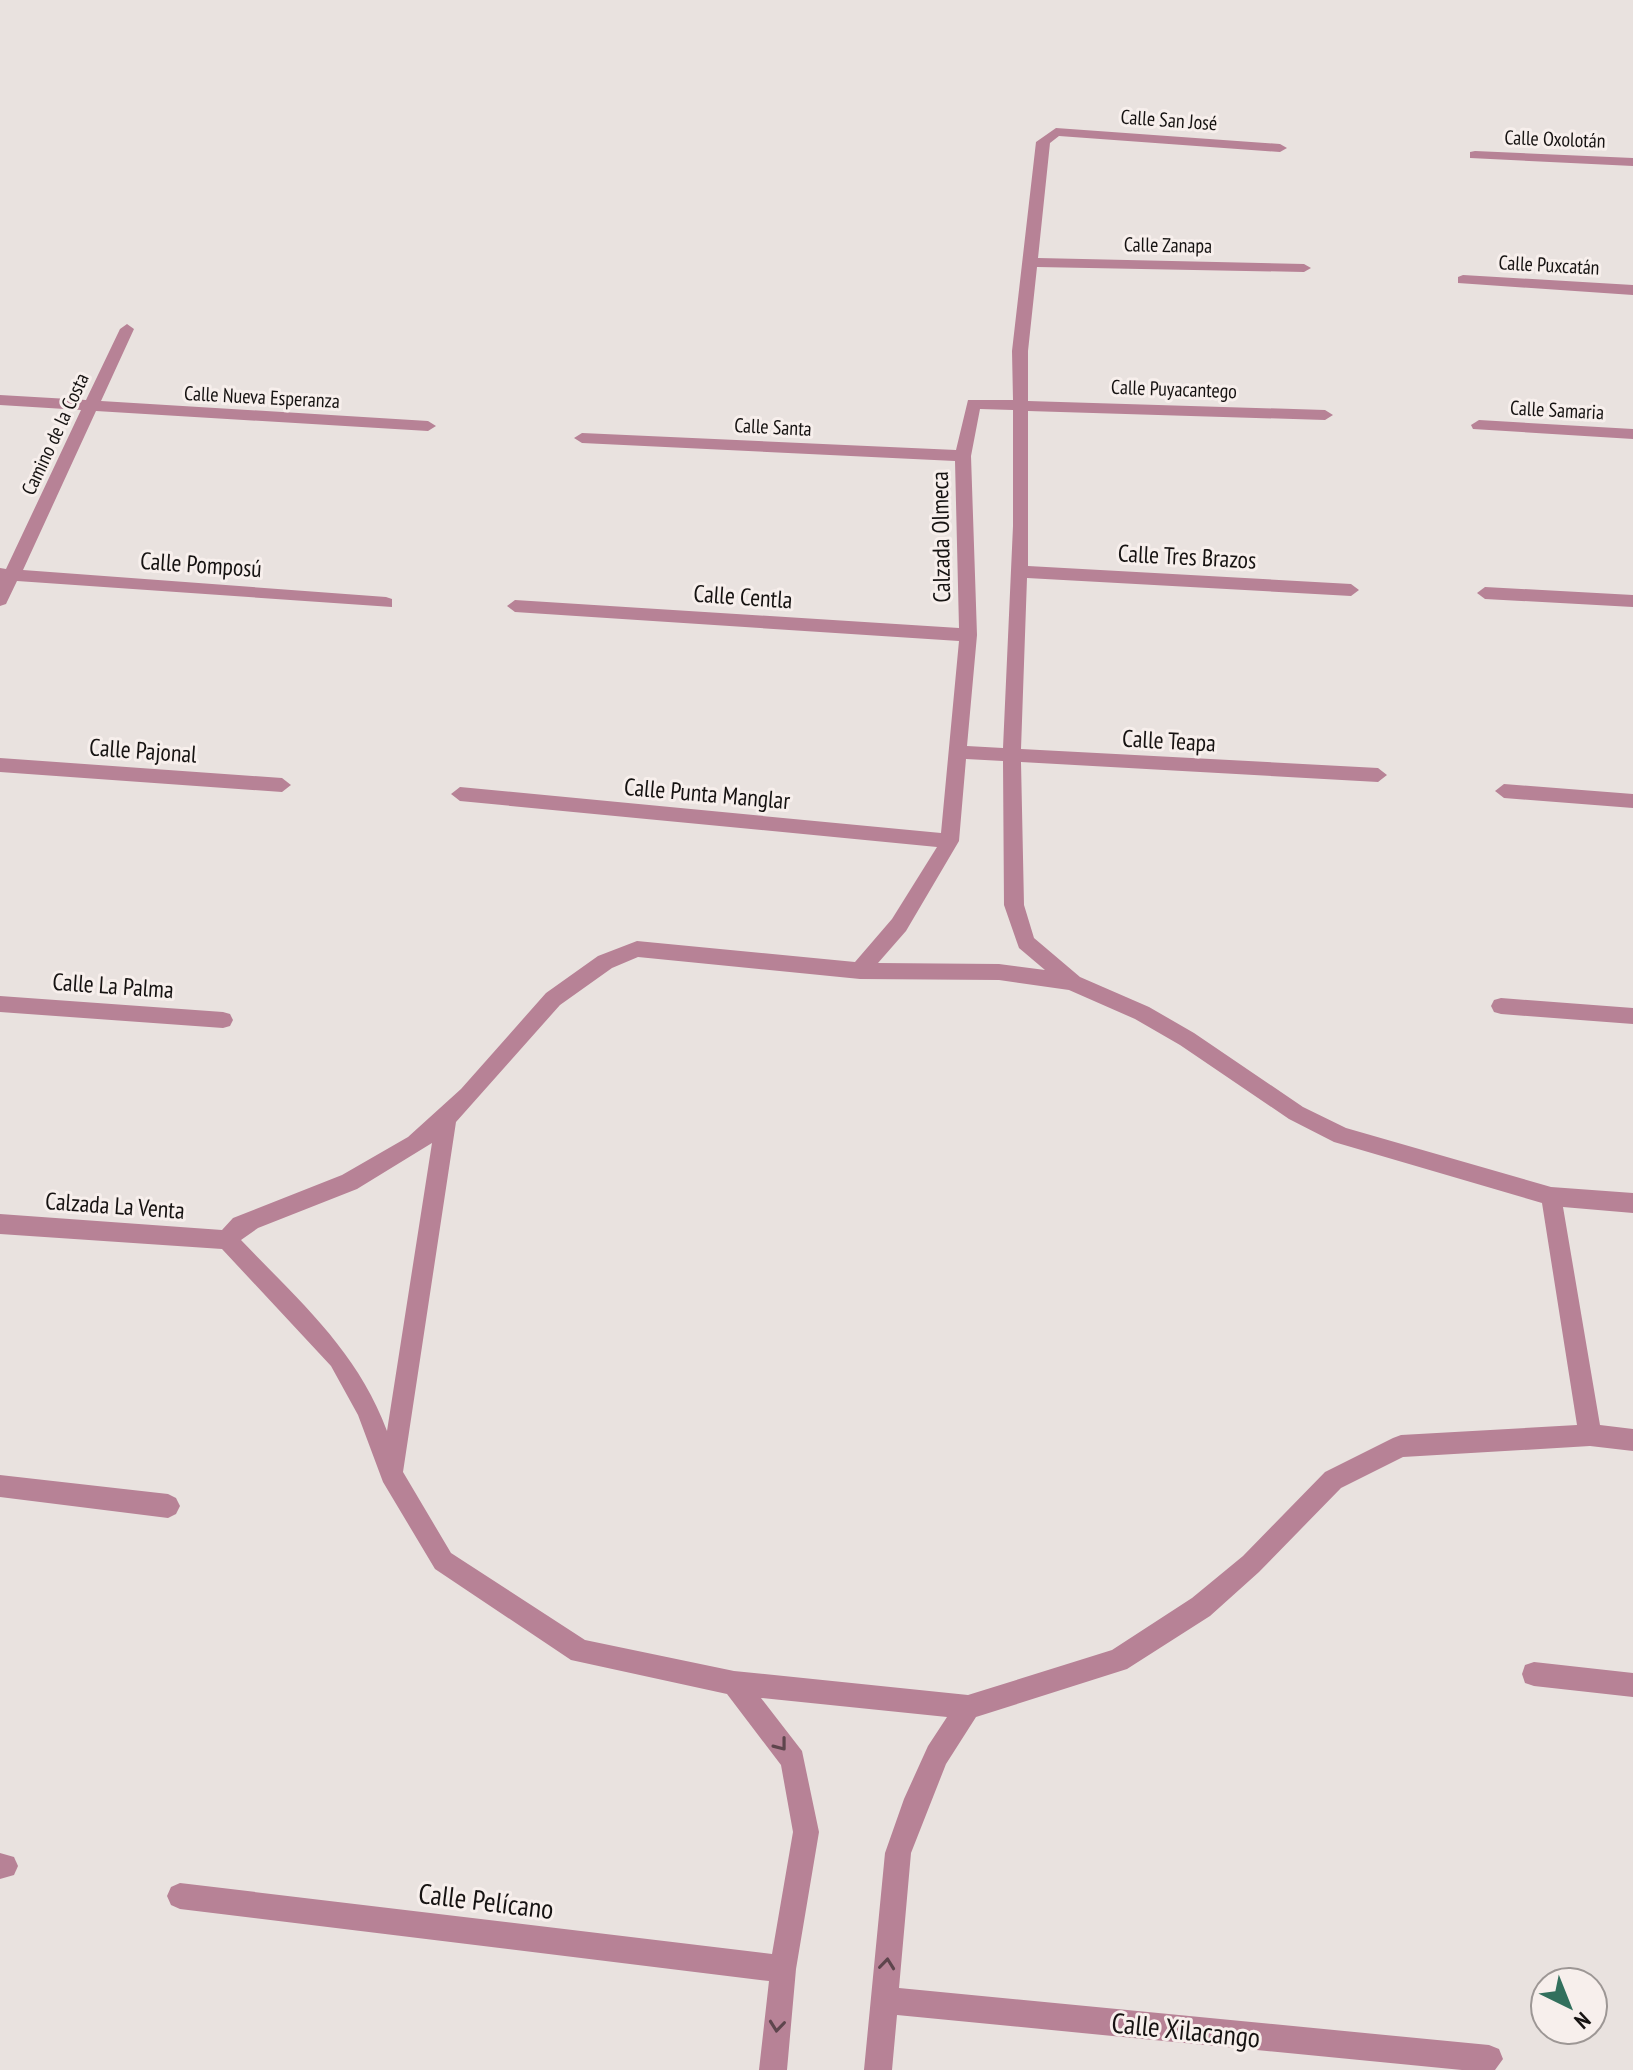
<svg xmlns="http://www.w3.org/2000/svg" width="1633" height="2070" font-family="'PT Sans Narrow',sans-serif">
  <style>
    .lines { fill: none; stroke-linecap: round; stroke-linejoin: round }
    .minor { fill: #b78296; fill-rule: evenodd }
    .oneway { stroke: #5e454d }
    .labels { text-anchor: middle; stroke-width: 6; stroke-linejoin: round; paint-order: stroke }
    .far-street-label { font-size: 20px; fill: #161312; stroke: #f7efec }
    .street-label { font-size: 24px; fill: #161312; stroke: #f7efec }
    .near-street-label { font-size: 28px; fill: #161312; stroke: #f7efec }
  </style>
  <rect width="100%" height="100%" fill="#e9e2df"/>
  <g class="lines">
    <g class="minor">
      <path d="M 1056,128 L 1280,144 L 1287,148 L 1280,152 L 1059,136 L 1050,143 L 1038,258 L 1304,264 L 1311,268 L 1304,272 L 1037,267 L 1028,351 L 1028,401 L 1325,410 L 1333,415 L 1325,420 L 1028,411 L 1028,566 L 1351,584 L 1359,590 L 1351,596 L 1027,578 L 1021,749 L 1378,768 L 1387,775 L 1378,782 L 1021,762 L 1024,905 L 1034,938 L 1080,977 L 1149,1007 L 1194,1033 L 1303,1107 L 1346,1128 L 1551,1187 L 1633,1193 L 1633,1213 L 1563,1207 L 1600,1425 L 1633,1429 L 1633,1451 L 1590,1446 L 1403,1457 L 1341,1488 L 1259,1572 L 1210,1616 L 1127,1669 L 976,1717 L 946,1764 L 911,1853 L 899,1988 L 1489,2045 L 1499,2049 L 1503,2059 L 1495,2070 L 1462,2070 L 897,2015 L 892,2070 L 864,2070 L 885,1853 L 904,1799 L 928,1746 L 947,1717 L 761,1698 L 802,1751 L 819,1832 L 796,1969 L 787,2070 L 759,2070 L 769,1981 L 180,1909 L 171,1905 L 167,1896 L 171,1887 L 180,1883 L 772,1954 L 793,1832 L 781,1765 L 727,1694 L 571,1660 L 435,1569 L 383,1482 L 358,1415 L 331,1366 L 222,1249 L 0,1234 L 0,1214 L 222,1230 L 233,1218 L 342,1175 L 408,1137 L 461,1089 L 546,993 L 598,956 L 637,941 L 855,962 L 892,919 L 937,847 L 460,801 L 451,794 L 460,787 L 941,833 L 959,641 L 515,612 L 507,606 L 515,600 L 959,628 L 955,461 L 582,443 L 574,438 L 582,433 L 956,450 L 968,400 L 1013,400 L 1012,351 L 1036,142 ZM 980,409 L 1013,410 L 1013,526 L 1003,748 L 967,746 L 977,635 L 971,456 ZM 966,759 L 1003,761 L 1004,905 L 1019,948 L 1045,970 L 999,964 L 878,963 L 906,931 L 959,841 ZM 638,957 L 860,979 L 999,980 L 1069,990 L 1135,1019 L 1180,1045 L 1289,1119 L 1334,1142 L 1542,1203 L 1577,1425 L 1401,1435 L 1393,1438 L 1325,1472 L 1243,1556 L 1192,1598 L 1112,1650 L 968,1695 L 734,1671 L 585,1640 L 451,1553 L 403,1472 L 456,1122 L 560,1005 L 612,968 ZM 432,1143 L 387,1431 C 357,1350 299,1301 241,1240 L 258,1228 L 357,1189 Z"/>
      <polygon points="1475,151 1633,158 1633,166 1470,158 1470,152"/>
      <polygon points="1463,275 1633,285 1633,295 1458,283 1458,277"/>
      <polygon points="127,324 134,329 101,401 428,421 436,426 428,431 96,411 23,570 386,597 392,599 392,607 17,581 6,604 0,606 0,568 6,569 81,410 0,405 0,395 86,400 120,329"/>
      <polygon points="1479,420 1633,429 1633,439 1473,429 1471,425"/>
      <polygon points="1485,587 1633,595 1633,607 1485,599 1477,593"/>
      <polygon points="0,758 282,778 291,785 282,792 0,772"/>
      <polygon points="1504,784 1633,794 1633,808 1504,798 1495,791"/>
      <polygon points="0,996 223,1012 230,1014 233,1020 230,1026 223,1028 0,1012"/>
      <polygon points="1501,998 1633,1008 1633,1024 1501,1014 1494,1012 1491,1006 1494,1000"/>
      <polygon points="0,1475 168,1494 176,1498 180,1506 176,1514 168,1518 0,1497"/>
      <polygon points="1534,1662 1633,1673 1633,1697 1534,1686 1525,1683 1522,1674 1525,1665"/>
      <polygon points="0,1853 14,1857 18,1866 14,1875 0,1879"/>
    </g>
  </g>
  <defs><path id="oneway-chevron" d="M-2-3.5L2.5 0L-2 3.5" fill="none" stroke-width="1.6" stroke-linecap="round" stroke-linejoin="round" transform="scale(2)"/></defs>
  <g class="oneway">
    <use href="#oneway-chevron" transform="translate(781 1745) rotate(52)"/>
    <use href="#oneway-chevron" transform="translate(887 1964) rotate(-84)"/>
    <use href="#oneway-chevron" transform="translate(777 2026) rotate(96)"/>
  </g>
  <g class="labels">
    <g class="far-street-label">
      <text transform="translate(1169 120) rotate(4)" y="7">Calle San José</text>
      <text transform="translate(1555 139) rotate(2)" y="7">Calle Oxolotán</text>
      <text transform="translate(1168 245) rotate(1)" y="7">Calle Zanapa</text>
      <text transform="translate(1549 265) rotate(3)" y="7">Calle Puxcatán</text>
      <text transform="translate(1174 389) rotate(2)" y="7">Calle Puyacantego</text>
      <text transform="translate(262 397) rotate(3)" y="7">Calle Nueva Esperanza</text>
      <text transform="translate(1557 410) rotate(3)" y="7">Calle Samaria</text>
      <text transform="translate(773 427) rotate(3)" y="7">Calle Santa</text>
      <text transform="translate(55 434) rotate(-65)" y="7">Camino de la Costa</text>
    </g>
    <g class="street-label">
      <text transform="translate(941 537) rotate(-91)" y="8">Calzada Olmeca</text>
      <text transform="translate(1187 557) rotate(3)" y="8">Calle Tres Brazos</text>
      <text transform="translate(201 565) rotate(4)" y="8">Calle Pomposú</text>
      <text transform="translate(743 597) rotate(4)" y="8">Calle Centla</text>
      <text transform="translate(1169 741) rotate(3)" y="8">Calle Teapa</text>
      <text transform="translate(143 751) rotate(4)" y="8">Calle Pajonal</text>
      <text transform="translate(707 794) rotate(5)" y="8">Calle Punta Manglar</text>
      <text transform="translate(113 986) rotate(4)" y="8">Calle La Palma</text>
      <text transform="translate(115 1206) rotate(4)" y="8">Calzada La Venta</text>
    </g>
    <g class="near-street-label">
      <text transform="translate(486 1901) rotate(7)" y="10">Calle Pelícano</text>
      <text transform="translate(1186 2030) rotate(6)" y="10">Calle Xilacango</text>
    </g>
  </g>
  <g transform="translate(1569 2006) rotate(137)"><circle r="38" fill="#f7efec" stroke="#9d9795" stroke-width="2"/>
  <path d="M0-6L14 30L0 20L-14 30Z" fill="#32705d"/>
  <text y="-12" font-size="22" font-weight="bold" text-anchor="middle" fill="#161312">N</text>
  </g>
</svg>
